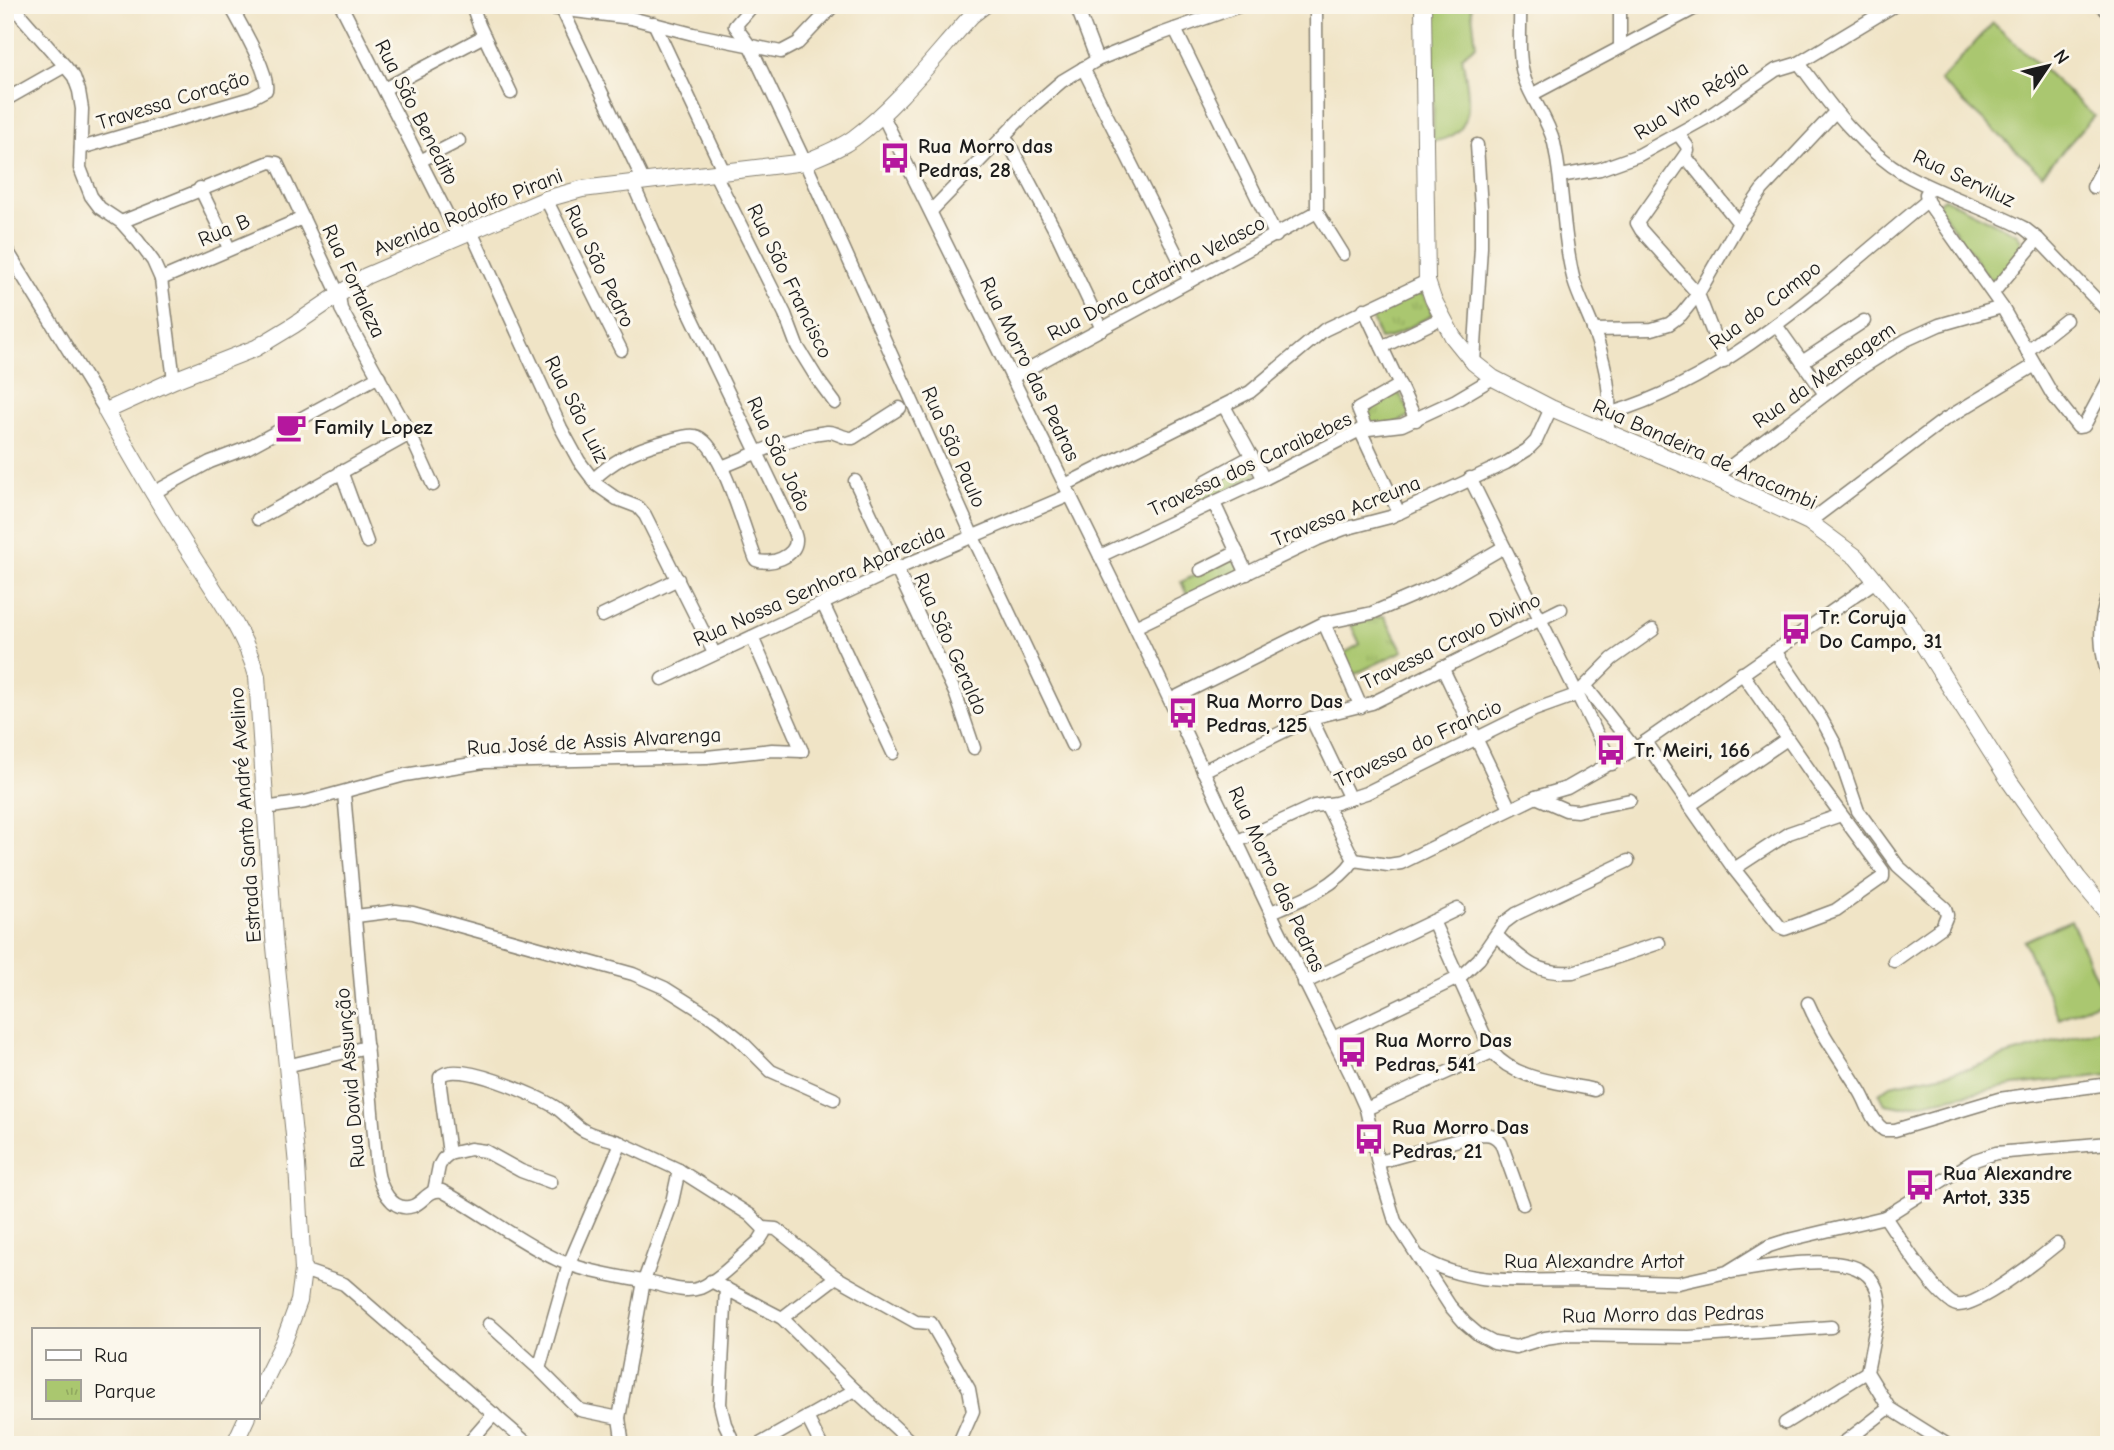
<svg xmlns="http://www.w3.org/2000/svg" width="2114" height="1450" font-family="'Comic Neue',sans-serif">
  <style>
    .green { fill: #aac76f; stroke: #637246; stroke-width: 2 }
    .park { fill: url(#park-tufts); stroke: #637246; stroke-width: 2 }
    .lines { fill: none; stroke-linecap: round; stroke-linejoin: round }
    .stream { stroke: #5ac1d7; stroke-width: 3.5 }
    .street-casing { stroke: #868071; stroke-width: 15 }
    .secondary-casing { stroke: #868071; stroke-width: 18 }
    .street { stroke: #fff; stroke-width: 12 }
    .secondary { stroke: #fff; stroke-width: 16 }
    .labels { text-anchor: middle; stroke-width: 6; stroke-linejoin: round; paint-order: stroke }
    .street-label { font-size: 21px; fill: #1c1c1c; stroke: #fbf7ec }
    .poi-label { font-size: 21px; font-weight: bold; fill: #1c1c1c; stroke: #fbf7ec; text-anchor: start }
  </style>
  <defs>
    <pattern id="park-tufts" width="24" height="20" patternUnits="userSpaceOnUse" patternTransform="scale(1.75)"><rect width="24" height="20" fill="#aac76f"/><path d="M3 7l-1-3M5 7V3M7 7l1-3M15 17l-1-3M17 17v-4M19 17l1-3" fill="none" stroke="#92aa60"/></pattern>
  </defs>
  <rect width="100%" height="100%" fill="#fbf7ec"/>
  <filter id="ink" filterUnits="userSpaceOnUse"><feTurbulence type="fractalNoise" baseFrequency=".0143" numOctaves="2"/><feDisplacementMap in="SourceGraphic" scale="14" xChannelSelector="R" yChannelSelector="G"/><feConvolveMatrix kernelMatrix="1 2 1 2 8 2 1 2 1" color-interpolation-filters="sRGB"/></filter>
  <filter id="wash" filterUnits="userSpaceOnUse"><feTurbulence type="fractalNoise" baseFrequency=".00686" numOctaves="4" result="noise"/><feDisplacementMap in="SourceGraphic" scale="28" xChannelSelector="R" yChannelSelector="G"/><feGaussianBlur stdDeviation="1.57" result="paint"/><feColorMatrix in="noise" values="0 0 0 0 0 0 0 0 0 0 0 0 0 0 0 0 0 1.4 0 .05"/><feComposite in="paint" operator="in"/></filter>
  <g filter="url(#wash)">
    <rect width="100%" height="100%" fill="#f0e4c6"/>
    <g class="green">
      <path d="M 1434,5 L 1471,5 L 1476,45 L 1462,56 C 1467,88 1482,137 1433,141 Z"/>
      <polygon points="1993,23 2094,116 2042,174 1940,81"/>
      <polygon points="1944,198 2017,234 2021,240 2022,253 1997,278 1989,279 1938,206 1940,201"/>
      <polygon points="2071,920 2105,999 2059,1019 2024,941"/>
      <polygon points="2109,1027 2109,1075 2014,1085 1902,1107 1885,1104 1879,1093 1891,1085 1968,1069 2008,1055"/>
    </g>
    <g class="park">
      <polygon points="1416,293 1424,295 1432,312 1431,316 1389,338 1380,339 1370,314"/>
      <polygon points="1398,391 1412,415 1394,424 1370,425 1361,410"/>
      <polygon points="1251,460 1258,474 1201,503 1193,488"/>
      <polygon points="1238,554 1245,569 1188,597 1181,582"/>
      <polygon points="1384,616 1403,651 1351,676 1341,655 1360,644 1350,623"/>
    </g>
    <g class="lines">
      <polyline class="stream" points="5,975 5,995"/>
    </g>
  </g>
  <g filter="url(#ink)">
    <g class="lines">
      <g class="street-casing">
        <g id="street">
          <polyline points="16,5 22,17 65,66 74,77 79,91 82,109 80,168 91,196 100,208 121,222 138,241 153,261 161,279 174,380"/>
          <polyline points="341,5 458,236"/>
          <polyline points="472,5 479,25 511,93"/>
          <polyline points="526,5 631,18 693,34 781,52 798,43 834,5"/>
          <polyline points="753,5 735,26 750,46 805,162 973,537 1072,745"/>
          <polyline points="1076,5 1097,60"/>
          <polyline points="1316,5 1317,212 1343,254"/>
          <path d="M 1520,5 C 1521,29 1517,58 1525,80 C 1533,102 1548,119 1554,143 C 1564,188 1562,236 1574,281 C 1579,298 1588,314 1594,331 C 1605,362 1614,398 1607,431"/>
          <polyline points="1620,5 1620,47"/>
          <polyline points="2101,5 2109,13"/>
          <polyline points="562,9 643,180"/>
          <polyline points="654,23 724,172"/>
          <polyline points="1175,29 1276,236"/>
          <path d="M 1799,63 C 1829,104 1861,149 1906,175 C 1944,196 1986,208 2024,228 L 2038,239 L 2109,313"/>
          <polyline points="1083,68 1190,281"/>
          <polyline points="384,89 484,36"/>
          <polyline points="1533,94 1701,5"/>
          <polyline points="5,100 65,66"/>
          <polyline points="882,114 1135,627 1277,926 1350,1073 1366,1109 1380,1172 1395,1221 1450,1306 1465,1323 1479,1335 1494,1343 1516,1347 1545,1338 1566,1335 1689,1337 1831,1327"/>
          <polyline points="1679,135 1687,146 1688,151 1637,223 1641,230 1698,294 1724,362"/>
          <polyline points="1005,136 1058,236 1102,329"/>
          <path d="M 81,148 L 251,98 L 266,90 C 270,73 239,22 230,5"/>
          <polyline points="1685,156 1739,223"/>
          <polyline points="420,161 459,141"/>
          <polyline points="715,174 785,314 797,346 818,380 835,403"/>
          <polyline points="1560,176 1600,169 1639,155 1706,118 1776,70 1799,63 1895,5"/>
          <polyline points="2093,187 2109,156"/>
          <polyline points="200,188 229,248"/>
          <polyline points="1926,194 1927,201 2002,307 2052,394 2078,427 2084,426 2109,379"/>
          <polyline points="546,199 621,350"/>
          <polyline points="931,211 1033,106 1062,81 1097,60 1161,34 1242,5"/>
          <polyline points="121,222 270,162 277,163 339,295 341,309 410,434 433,485"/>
          <polyline points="471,231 561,428 579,461 597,485 617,499 638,507 645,515 714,653"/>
          <polyline points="5,247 106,411"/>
          <polyline points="161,279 303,218"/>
          <polyline points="1993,293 2038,239"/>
          <polyline points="1364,309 1416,420"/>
          <polyline points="1776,325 1825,394"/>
          <polyline points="1593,330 1652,329 1669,324 1681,315 1698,294 1739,223 1762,190 1835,112"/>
          <polyline points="1382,347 1442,318"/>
          <polyline points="2027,351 2066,320"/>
          <polyline points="1802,362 1864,321"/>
          <polyline points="1474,363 1481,247 1481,209 1477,145"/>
          <polyline points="1013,377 1317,212"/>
          <polyline points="1224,406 1264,479"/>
          <path d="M 1611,413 C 1733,377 1830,280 1927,201"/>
          <polyline points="1366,429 1358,409 1400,385"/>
          <polyline points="1360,430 1399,513"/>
          <path d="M 722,467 C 755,454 791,436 827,432 C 836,431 843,439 853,438 L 900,408"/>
          <polyline points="341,471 367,542"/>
          <polyline points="1470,478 1612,764"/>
          <polyline points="1715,478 1855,372 1906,340 1939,325 2002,307"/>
          <path d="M 593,480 C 613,460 636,449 663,442 C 673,440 686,434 695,436 C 721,440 746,536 756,560 C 769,566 797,557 796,539 C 795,532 790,523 788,517 L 690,313 L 632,182"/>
          <polyline points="855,481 956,695 974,748"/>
          <polyline points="1206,481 1252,456"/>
          <polyline points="1065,485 1250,392 1324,330 1427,281"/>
          <polyline points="153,493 210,462 247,448 379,376"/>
          <polyline points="1214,503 1247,574"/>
          <polyline points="258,519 410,434"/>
          <polyline points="1809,522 1944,420 2035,365"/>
          <polyline points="1100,556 1264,479 1360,430 1402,425 1456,400 1493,378"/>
          <polyline points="1201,570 1237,552"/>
          <path d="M 2109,594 C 2097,622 2100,650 2109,679"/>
          <polyline points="823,604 893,753"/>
          <polyline points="602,616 678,579"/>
          <polyline points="1324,623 1361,707"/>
          <polyline points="1135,627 1318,539 1344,529 1390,517 1506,463 1527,450 1536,441 1551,408"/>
          <polyline points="752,637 802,751"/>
          <polyline points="1775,651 1822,720 1835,744 1858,811 1898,866 1945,908 1947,915 1942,927 1894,961"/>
          <polyline points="1442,667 1510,809"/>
          <polyline points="662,679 896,569 1070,495"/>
          <polyline points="1586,687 1635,749"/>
          <polyline points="1170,700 1324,623 1372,613 1421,592 1449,579 1504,547"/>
          <polyline points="1311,718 1350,799"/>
          <polyline points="1645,742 1734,869 1780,927 1785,929 1836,910 1883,877 1883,871 1821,787 1742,673"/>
          <polyline points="1203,771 1311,718 1372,703 1561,609"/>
          <path d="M 344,793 L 377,1169 C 379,1184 391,1214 413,1206 C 424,1202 428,1189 442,1191 C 482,1212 517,1241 558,1260 C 586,1272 617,1276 647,1282 C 663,1285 684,1294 700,1288 C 721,1279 741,1256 759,1241 L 764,1233 L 763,1228 L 750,1215 L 679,1170 L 672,1202 L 644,1281 L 619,1418"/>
          <polyline points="1536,797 1566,810 1577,811 1630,800"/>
          <polyline points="1326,804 1354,860"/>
          <polyline points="1689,806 1787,739"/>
          <polyline points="265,808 305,802 405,775 484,762 707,757 772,750 802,751"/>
          <polyline points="1238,841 1314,806 1336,803 1366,793 1534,710 1576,695 1612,659 1653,630"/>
          <polyline points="1734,869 1789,833 1841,815"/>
          <path d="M 1271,912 C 1300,900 1336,887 1354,860 L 1388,865 L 1401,863 L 1536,797 L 1567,788 L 1635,749 L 1877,580"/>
          <polyline points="356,916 396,911 413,913 633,974 665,988 714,1019 738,1038 771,1071 834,1099"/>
          <path d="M 1433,921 L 1492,1052 C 1515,1080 1560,1082 1594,1090"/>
          <path d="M 1496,935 C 1522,959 1535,975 1573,972 L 1659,943"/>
          <polyline points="1304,983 1458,909"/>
          <path d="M 1808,1003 C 1823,1038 1842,1061 1861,1093 C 1868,1105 1872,1122 1884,1130 L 1895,1130 L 1999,1099 L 2109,1084"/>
          <polyline points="1333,1038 1460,977 1479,959 1504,923 1516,914 1628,861"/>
          <polyline points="286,1066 367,1047"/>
          <polyline points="1366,1109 1492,1052"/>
          <polyline points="621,1143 679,1170"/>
          <path d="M 449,1154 L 440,1086 L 440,1077 C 454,1058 538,1096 555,1107 C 566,1114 574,1126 585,1131 C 596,1137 610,1138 621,1143 L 569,1264 L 539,1369"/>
          <path d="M 1379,1162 L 1480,1134 C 1490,1134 1495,1135 1501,1143 L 1523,1204"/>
          <polyline points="434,1191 439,1166 443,1159 449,1154 470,1149 485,1151 521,1171 551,1182"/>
          <path d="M 1885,1217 C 1897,1234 1939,1302 1957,1305 C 1977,1308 2040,1258 2057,1244"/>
          <polyline points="763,1228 776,1229 836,1277 782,1318"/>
          <path d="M 1420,1257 C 1466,1286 1522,1280 1574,1280 C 1609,1281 1643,1282 1678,1283 L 1727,1272 L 1769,1246 L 1788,1240 L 1885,1217 L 1975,1160 L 1996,1153 L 2109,1143"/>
          <polyline points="303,1270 344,1284 529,1445"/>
          <path d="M 1731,1272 C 1762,1267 1833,1254 1860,1270 C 1874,1277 1879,1291 1880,1306 L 1867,1372 L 1889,1408 L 1948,1445"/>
          <polyline points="836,1277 916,1322 931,1323 969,1389 973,1411 958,1445"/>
          <polyline points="711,1281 782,1318 855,1390"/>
          <polyline points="726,1288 720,1404 725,1424 735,1445"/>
          <polyline points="489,1324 539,1369 580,1410 619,1418 623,1445"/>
          <polyline points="807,1417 821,1445"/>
          <polyline points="1785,1423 1867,1372"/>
          <polyline points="467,1445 494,1414"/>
          <polyline points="758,1445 855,1390 914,1445"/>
          <polyline points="1841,1445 1889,1408"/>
        </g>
      </g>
      <g class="secondary-casing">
        <g id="secondary">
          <polyline points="1423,5 1427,281 1433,299 1453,337 1474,363 1493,378 1551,408 1715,478 1809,522 1856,557 1905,616 2010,782 2078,878 2109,915"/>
          <path d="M 257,1396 L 284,1341 L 299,1301 L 303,1270 L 297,1165 L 274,937 L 257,676 C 245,632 215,592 191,554 C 161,507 133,459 106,411 L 174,380 L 256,348 L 294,325 L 366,276 L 546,199 L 582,189 L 805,162 C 822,155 839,149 854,138 C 899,104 935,56 972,15 L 985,5"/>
          <polyline points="234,1445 247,1417"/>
        </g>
      </g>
      <use href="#street" class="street"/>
      <use href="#secondary" class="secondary"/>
    </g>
  </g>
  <defs>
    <g id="bus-bare" transform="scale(2.415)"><path d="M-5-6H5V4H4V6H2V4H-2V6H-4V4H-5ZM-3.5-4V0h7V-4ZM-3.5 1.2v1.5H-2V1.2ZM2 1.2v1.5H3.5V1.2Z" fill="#b5179e" stroke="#fbf7ec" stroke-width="2.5" paint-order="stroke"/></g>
    <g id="cafe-bare" transform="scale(2.415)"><path d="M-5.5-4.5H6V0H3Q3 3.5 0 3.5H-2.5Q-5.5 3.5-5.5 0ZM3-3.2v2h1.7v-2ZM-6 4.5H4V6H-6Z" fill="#b5179e" stroke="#fbf7ec" stroke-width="2.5" paint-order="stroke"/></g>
  </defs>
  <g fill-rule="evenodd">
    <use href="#bus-bare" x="895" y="158"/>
    <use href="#cafe-bare" x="291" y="427"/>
    <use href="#bus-bare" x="1796" y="629"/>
    <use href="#bus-bare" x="1183" y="713"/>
    <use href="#bus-bare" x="1611" y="750"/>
    <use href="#bus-bare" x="1352" y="1052"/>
    <use href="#bus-bare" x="1369" y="1139"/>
    <use href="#bus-bare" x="1920" y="1185"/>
  </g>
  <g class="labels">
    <g class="street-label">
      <text transform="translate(173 100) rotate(-17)" y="7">Travessa Coração</text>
      <text transform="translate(1691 100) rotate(-32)" y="7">Rua Vito Régia</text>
      <text transform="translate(417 112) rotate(63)" y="7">Rua São Benedito</text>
      <text transform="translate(1964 178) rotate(25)" y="7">Rua Serviluz</text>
      <text transform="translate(468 212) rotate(-22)" y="7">Avenida Rodolfo Pirani</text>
      <text transform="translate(224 230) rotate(-23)" y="7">Rua B</text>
      <text transform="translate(600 266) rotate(64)" y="7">Rua São Pedro</text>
      <text transform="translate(1156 278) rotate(-28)" y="7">Rua Dona Catarina Velasco</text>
      <text transform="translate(354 281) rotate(65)" y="7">Rua Fortaleza</text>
      <text transform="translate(790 281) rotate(64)" y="7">Rua São Francisco</text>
      <text transform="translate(1765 305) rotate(-37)" y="7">Rua do Campo</text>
      <text transform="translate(1030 369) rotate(64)" y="7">Rua Morro das Pedras</text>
      <text transform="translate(1824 375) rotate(-35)" y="7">Rua da Mensagem</text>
      <text transform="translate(577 409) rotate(63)" y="7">Rua São Luiz</text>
      <text transform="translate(954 447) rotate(66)" y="7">Rua São Paulo</text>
      <text transform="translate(779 454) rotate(65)" y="7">Rua São João</text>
      <text transform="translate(1705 454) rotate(24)" y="7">Rua Bandeira de Aracambi</text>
      <text transform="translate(1250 464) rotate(-25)" y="7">Travessa dos Caraibebes</text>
      <text transform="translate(1346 511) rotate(-22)" y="7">Travessa Acreuna</text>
      <text transform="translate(819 585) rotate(-24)" y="7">Rua Nossa Senhora Aparecida</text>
      <text transform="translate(1451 641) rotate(-26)" y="7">Travessa Cravo Divino</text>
      <text transform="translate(951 644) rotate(66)" y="7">Rua São Geraldo</text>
      <text transform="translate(594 741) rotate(-3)" y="7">Rua José de Assis Alvarenga</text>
      <text transform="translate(1418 743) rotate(-25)" y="7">Travessa do Francio</text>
      <text transform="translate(245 815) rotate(-94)" y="7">Estrada Santo André Avelino</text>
      <text transform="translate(1277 879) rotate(65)" y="7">Rua Morro das Pedras</text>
      <text transform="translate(350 1078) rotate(-95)" y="7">Rua David Assunção</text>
      <text x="1594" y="1268">Rua Alexandre Artot</text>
      <text transform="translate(1663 1314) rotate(-1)" y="7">Rua Morro das Pedras</text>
    </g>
    <g class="poi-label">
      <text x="918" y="153">Rua Morro das<tspan x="918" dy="24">Pedras, 28</tspan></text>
      <text x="314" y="434">Family Lopez</text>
      <text x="1819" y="624">Tr. Coruja<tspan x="1819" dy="24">Do Campo, 31</tspan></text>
      <text x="1206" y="708">Rua Morro Das<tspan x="1206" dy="24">Pedras, 125</tspan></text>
      <text x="1634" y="757">Tr. Meiri, 166</text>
      <text x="1375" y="1047">Rua Morro Das<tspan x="1375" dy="24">Pedras, 541</tspan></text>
      <text x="1392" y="1134">Rua Morro Das<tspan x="1392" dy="24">Pedras, 21</tspan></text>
      <text x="1943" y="1180">Rua Alexandre<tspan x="1943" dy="24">Artot, 335</tspan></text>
    </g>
  </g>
  <rect width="2114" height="1450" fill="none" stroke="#fbf7ec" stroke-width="28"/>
  <rect x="32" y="1328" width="228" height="91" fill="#fbf7ec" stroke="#a29f99" stroke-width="2"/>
  <rect x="46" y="1350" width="35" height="10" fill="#ffffff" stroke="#a29f99" stroke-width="2"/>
  <text x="94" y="1362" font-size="21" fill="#1c1c1c">Rua</text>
  <rect x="46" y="1380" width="35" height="21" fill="url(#park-tufts)" stroke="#a29f99" stroke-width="2"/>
  <text x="94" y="1398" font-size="21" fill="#1c1c1c">Parque</text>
  <g transform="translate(2048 66) rotate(55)" stroke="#fbf7ec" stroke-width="5" paint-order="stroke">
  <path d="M0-5L12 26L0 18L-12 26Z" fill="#1c1c1c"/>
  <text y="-10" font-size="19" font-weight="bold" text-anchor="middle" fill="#1c1c1c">N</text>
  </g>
</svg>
